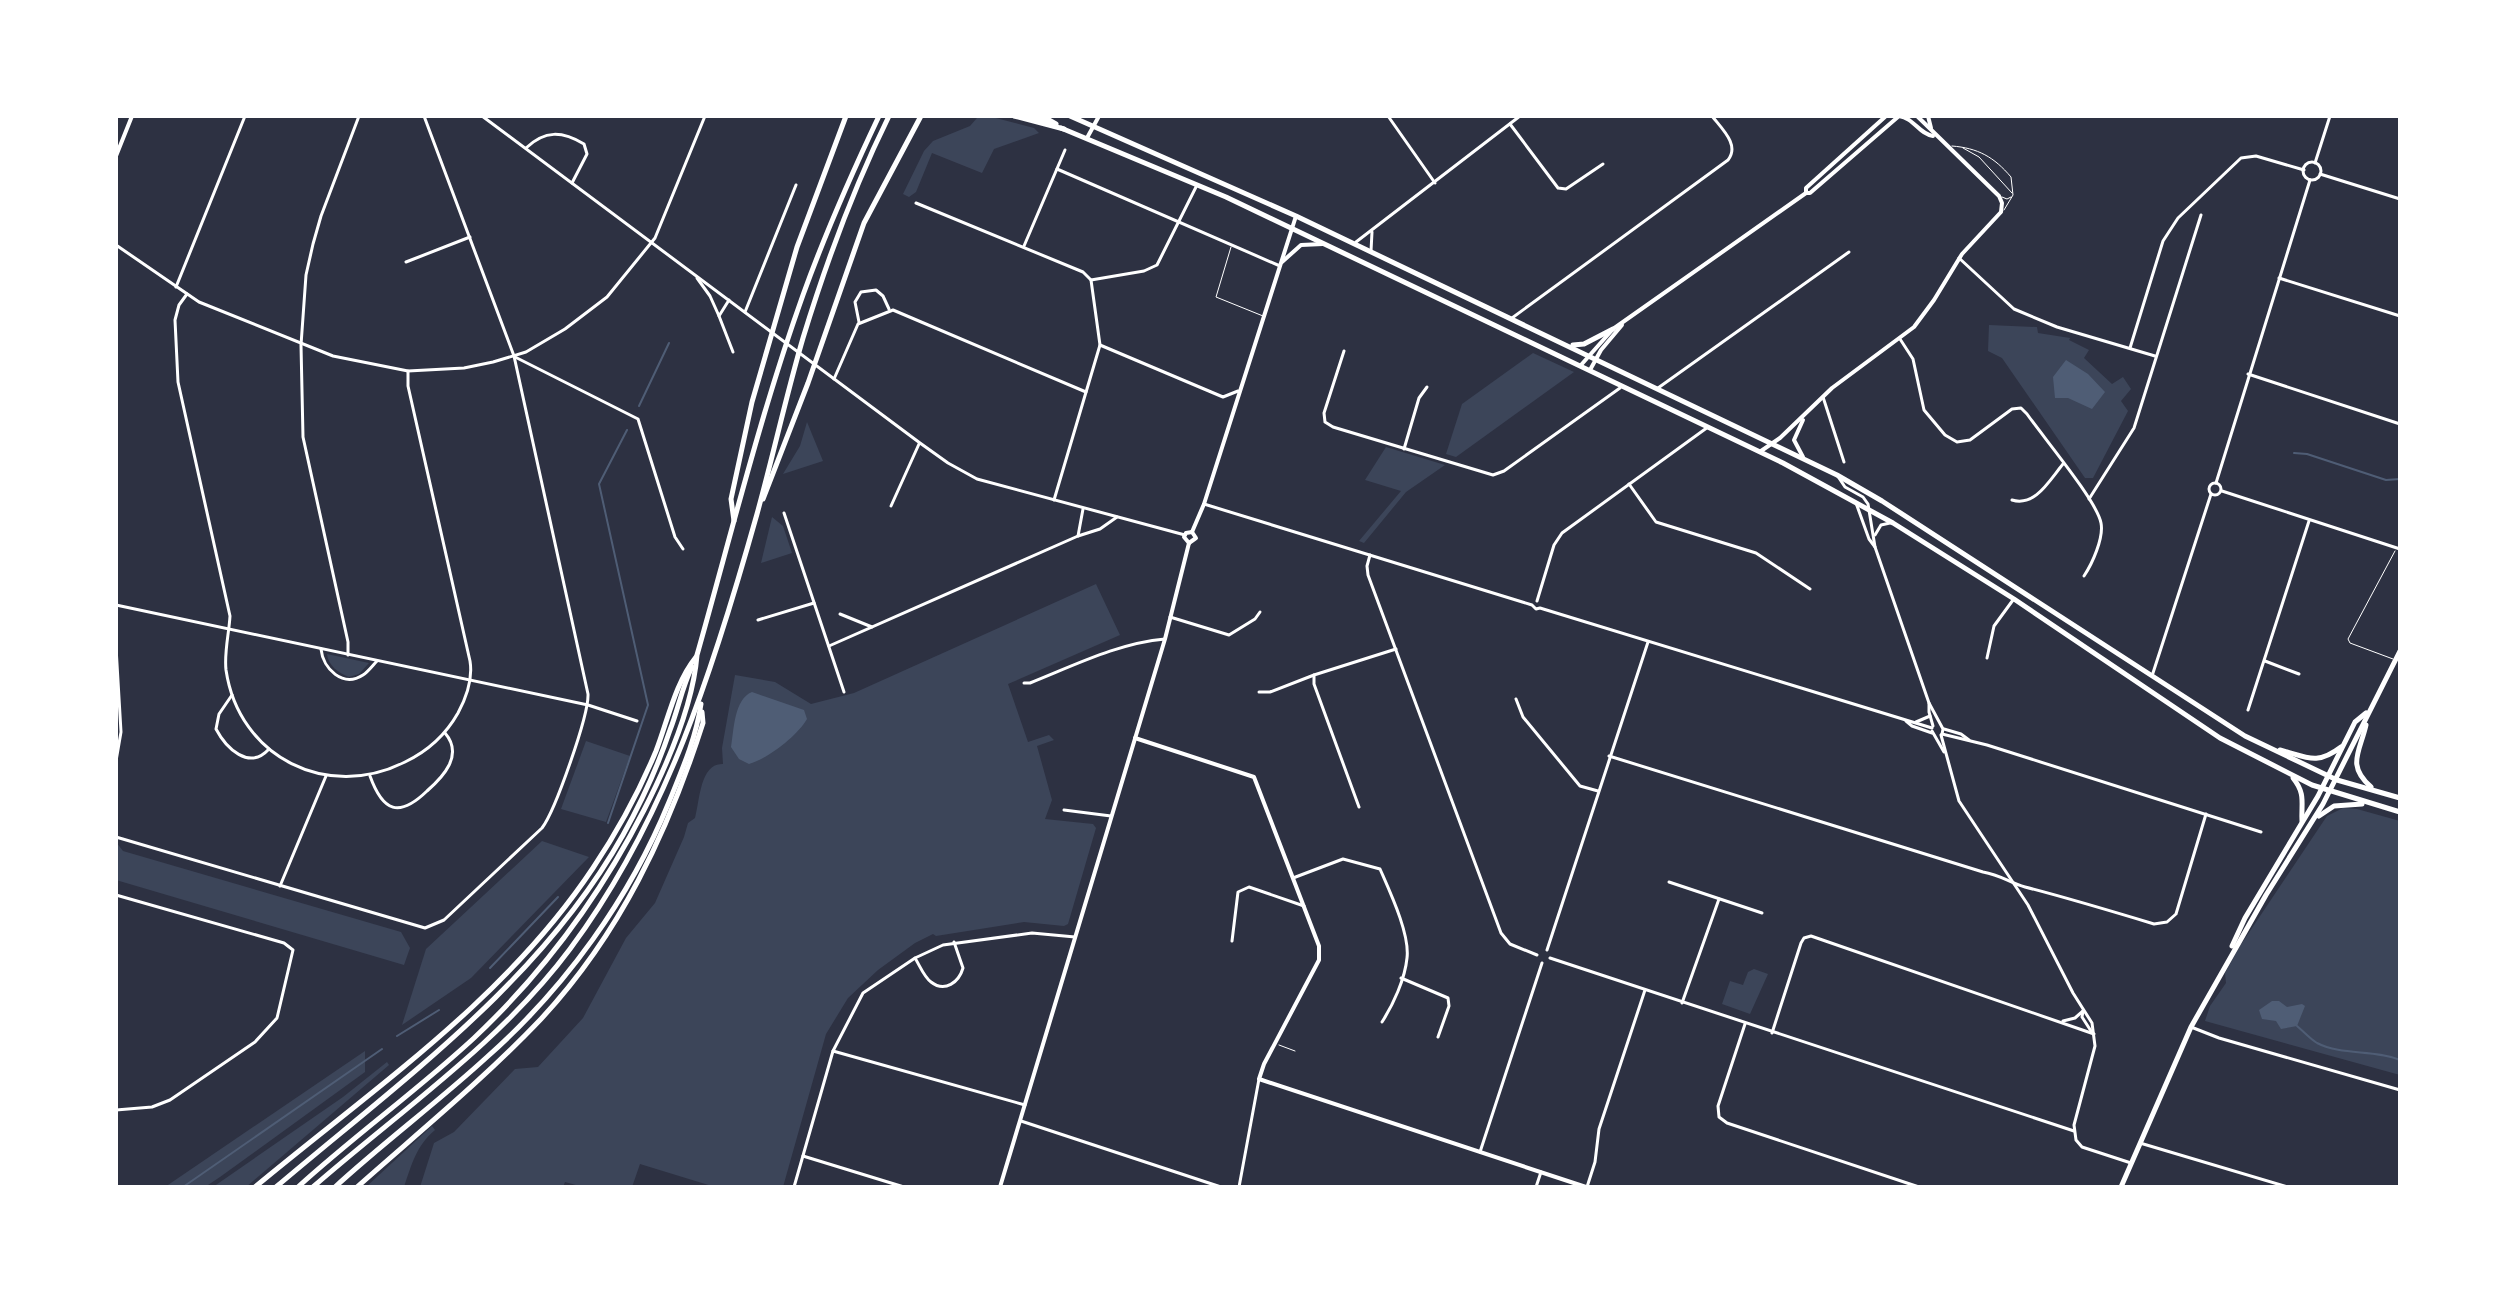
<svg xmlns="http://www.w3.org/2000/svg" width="2516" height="1303" font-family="'Noto Sans',sans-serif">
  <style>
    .green { fill: #3c4559 }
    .water { fill: #4f5d75 }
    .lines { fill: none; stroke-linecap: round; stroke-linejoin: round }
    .stream { stroke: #4f5d75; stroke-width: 2 }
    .service { stroke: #fff; stroke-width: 1 }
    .minor { stroke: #fff; stroke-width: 3 }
    .tertiary { stroke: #fff; stroke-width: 4 }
    .secondary { stroke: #fff; stroke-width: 4 }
    .trunk { stroke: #fff; stroke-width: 5 }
    .motorway { stroke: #fff; stroke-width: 5 }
  </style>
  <rect width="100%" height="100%" fill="#2d3142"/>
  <g class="green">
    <polygon points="988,116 1034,128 1039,133 994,149 982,173 932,153 916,192 909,197 903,194 924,151 933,141 970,126 977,118"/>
    <polygon points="1989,325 2037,327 2038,333 2070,338 2069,340 2089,350 2084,358 2112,384 2123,377 2131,389 2121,401 2128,411 2093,478 2085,478 2002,358 1988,351"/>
    <polygon points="1533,353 1574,372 1456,457 1446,454 1462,404"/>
    <polygon points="807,422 823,461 783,474 800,446"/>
    <polygon points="1386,447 1445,465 1406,492 1364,543 1359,541 1401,491 1365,480"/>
    <polygon points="772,517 783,526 792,553 761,563"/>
    <path d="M 1096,584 L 1120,635 L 1008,684 L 1028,742 L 1049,735 L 1054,740 L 1037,746 L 1052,800 L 1045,819 L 1093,824 L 1096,828 L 1068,924 L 1064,926 L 1024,922 L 936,936 L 933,934 L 915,943 L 878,970 L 848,998 L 826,1034 L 783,1187 L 715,1187 L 640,1164 L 632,1187 L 583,1187 L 565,1182 L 563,1187 L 420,1187 L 434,1143 L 454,1132 L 515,1069 L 538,1067 L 583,1018 L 626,938 L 655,903 L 684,837 L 688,823 L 695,818 C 700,800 700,763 723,764 L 722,748 L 735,675 L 775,682 L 811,704 L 854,693 Z"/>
    <path d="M 327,654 L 369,663 L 359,674 L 349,677 C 338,673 328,665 327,654 Z"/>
    <polygon points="586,741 630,756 606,822 561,809"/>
    <polygon points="2343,808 2357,809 2400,821 2400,1075 2205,1021 2210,1006 2226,983 2225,973 2240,946 2327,816"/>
    <polygon points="542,841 589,857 471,978 402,1025 426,949"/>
    <polygon points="116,842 123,851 401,932 410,948 404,965 116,880"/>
    <polygon points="1754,969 1768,974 1750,1014 1722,1004 1730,981 1743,985 1748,972"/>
    <polygon points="365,1051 365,1072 220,1177 205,1187 165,1187"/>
    <polygon points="387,1062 389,1065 246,1187 213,1187 343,1097"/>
    <path d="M 432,1126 L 435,1130 C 416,1146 412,1164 404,1187 L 366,1187 Z"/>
  </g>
  <g class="water">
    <polygon points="2066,360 2088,374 2105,392 2092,409 2068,398 2055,398 2053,377"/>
    <path d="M 752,692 L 804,710 L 807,719 C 797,736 769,758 749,764 L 739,759 L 731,747 C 734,730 734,699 752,692 Z"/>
    <polygon points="2272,1001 2279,1001 2287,1007 2302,1004 2305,1006 2297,1026 2281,1029 2276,1021 2262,1019 2259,1010"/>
  </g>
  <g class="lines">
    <g class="stream">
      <polyline points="639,406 669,343"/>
      <polyline points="2294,453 2307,454 2386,480 2400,479"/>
      <polyline points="608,823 648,705 599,484 627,430"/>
      <polyline points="490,968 558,897"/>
      <path d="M 2297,1026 C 2303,1031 2310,1039 2317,1043 C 2342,1056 2374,1049 2400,1060"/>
      <polyline points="397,1036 439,1010"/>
      <polyline points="183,1187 382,1049"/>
    </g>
    <g class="service">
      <path d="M 1952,146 C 1978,148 1994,157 2011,177 L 2013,195 L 2004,210"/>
      <polyline points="1963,148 1979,157 2012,193"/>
      <polyline points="2002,197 2007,199 2011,197"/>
      <polyline points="1231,247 1216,297 1263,316"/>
      <polyline points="2393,659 2350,643 2348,639 2395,551"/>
      <polyline points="1279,1045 1295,1051"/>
    </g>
    <g class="minor">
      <polyline points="482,116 920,443 948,463 977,479 1185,535"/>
      <polyline points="1388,116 1435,183"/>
      <polyline points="1510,124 1558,188 1566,189 1603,164"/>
      <path d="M 526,148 C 545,130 562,131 584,144 L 587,154 L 572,183"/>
      <circle cx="2312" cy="171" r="9"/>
      <polyline points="2315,163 2330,116"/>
      <polyline points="1057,169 1280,266"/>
      <polyline points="2320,174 2400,199"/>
      <polyline points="916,203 1083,272 1091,280 1100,345 1054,500"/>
      <polyline points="1356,242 1520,116"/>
      <polyline points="116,245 199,302 333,356 408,371 464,368 493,362 526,352 565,329 607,297 655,238 705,116"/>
      <polyline points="1024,246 1065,150"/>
      <polyline points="1371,251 1372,232"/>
      <polyline points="1959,258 2014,309 2057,327 2155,356"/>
      <polyline points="406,262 470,237"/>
      <polyline points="697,278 710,296 719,316"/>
      <polyline points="2279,278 2400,316"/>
      <polyline points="1091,280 1144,271 1157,265 1197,185"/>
      <polyline points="176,287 245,116"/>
      <path d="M 187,294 L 179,305 L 175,320 L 178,382 L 230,616 C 229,634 224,652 226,670 C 239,758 328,801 405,762 C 428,751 445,736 458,713 C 466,698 473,679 470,661 L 408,386 L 408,371"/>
      <polyline points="729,300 719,316 733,352"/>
      <polyline points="745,312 796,185"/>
      <path d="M 1512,318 L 1728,160 C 1740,145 1722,129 1712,116"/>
      <polyline points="859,322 855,302 861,292 876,290 883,296 889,309"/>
      <path d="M 1900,339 L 1913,359 L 1924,410 L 1945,435 L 1957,442 L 1970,440 L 2012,409 L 2021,408 L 2027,414 C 2043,437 2097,501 2101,523 C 2104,538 2092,564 2084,576"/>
      <polyline points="1100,345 1223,397 1238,391"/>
      <polyline points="2130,348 2163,241 2178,218 2241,158 2256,156 2304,170"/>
      <polyline points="1344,351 1324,413 1325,422 1333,427 1493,475 1504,471 1620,388"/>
      <polyline points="515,357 638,419 675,537 683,549"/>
      <polyline points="2248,374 2400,424"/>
      <polyline points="834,379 858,324 893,310 1086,392"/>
      <polyline points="1658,388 1849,252"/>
      <polyline points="1823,397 1844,462"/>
      <polyline points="1404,449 1419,398 1427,387"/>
      <polyline points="1839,478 1845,487 1863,497 1868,504 1875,547 1929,703 1943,729 1942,734"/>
      <circle cx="2215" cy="489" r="6"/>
      <polyline points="2216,483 2310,180"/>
      <polyline points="1629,484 1656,522 1756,553 1810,589"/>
      <polyline points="2222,491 2400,549"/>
      <polyline points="2089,499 2134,428 2201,215"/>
      <path d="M 2012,500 C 2035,507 2049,481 2063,464"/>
      <polyline points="1856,503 1869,539 1875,547"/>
      <polyline points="1204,504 1532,605 1536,609 1540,608 1932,728"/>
      <polyline points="891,506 919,444"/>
      <polyline points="784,513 844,692"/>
      <polyline points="1875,535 1881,525 1890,523"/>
      <polyline points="1078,536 1083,509"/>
      <polyline points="1370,555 1367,566 1368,575 1501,933 1510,944 1537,955"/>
      <polyline points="1537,601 1554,545 1562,533 1708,427"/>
      <polyline points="116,605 588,705 637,721"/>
      <polyline points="840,614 872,627"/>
      <polyline points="1170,617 1229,635 1255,619 1260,612"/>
      <polyline points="758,620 814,603"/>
      <polyline points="829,646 1078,536 1100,529 1117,517"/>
      <polyline points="116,647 121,732 116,761"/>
      <path d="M 321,649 C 323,669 343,688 363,675 C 368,672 373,665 377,661"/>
      <polyline points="348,655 348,642 303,437 301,345 306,275 313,244 321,216 359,116"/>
      <polyline points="1987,658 1994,626 2013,600"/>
      <polyline points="2265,661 2299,674"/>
      <polyline points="2152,676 2211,494"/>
      <path d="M 1024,683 L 1030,683 C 1073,666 1118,643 1165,639"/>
      <polyline points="1259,692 1270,692 1314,675"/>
      <path d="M 232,695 L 219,714 L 216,729 C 226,748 249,771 269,749"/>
      <polyline points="1516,699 1523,717 1580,786 1598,791"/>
      <polyline points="1929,703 1929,712 1933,726"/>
      <polyline points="2248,710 2309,521"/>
      <polyline points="1906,721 1912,726 1932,733"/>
      <polyline points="1916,722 1930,716"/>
      <polyline points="1944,729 1961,734 1969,740"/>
      <polyline points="1932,731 1944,752"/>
      <polyline points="1942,734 1987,745 2261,832"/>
      <polyline points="1941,735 1959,801 2028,905 2073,993 2092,1023 2095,1046 2074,1125 2076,1140 2082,1147 2131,1163"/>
      <path d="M 1609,756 L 1983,872 C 2001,875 2010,883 2025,887 C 2068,898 2111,911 2154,924 L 2167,922 L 2176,914 L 2206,814"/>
      <path d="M 370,776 C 383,812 399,818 427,791 C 443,777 464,755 445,733"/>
      <polyline points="1359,807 1314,684 1314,675 1396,649"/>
      <polyline points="1064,810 1111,816"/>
      <path d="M 116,837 L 425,928 L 444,920 L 542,828 C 555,811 589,715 588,694 L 514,356 L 424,116"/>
      <path d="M 1293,878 L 1343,859 L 1380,869 C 1390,892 1410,934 1407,958 C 1405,979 1393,1005 1382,1022"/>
      <polyline points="1669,882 1762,913"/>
      <polyline points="280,886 326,776"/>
      <polyline points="116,895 284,943 293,950 277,1018 255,1042 170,1100 152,1107 116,1110"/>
      <polyline points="1232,941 1238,892 1249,887 1304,906"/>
      <polyline points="1547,950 1648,642"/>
      <path d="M 915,958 C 920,966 924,977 931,982 C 945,993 959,982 963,968 L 954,942"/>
      <polyline points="1550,958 2074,1131"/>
      <polyline points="1401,978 1448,998 1449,1006 1438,1037"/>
      <polyline points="1682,1003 1719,899"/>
      <polyline points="2083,1011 2082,1017 2091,1031"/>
      <polyline points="2063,1021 2075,1018 2083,1011"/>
      <polyline points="1745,1024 1718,1106 1719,1117 1727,1123 1919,1187"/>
      <polyline points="2191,1027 2219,1038 2400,1090"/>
      <polyline points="1772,1033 1801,943 1804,938 1811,936 2094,1034"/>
      <polyline points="833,1051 1025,1105"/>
      <polyline points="1021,1121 1221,1187"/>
      <polyline points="2140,1143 2288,1187"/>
      <polyline points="1480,1152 1542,963"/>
      <polyline points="803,1156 904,1187"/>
      <polyline points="794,1187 833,1051 863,993 915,958 943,945 1032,933 1075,937"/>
      <polyline points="1239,1187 1259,1079"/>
      <polyline points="1536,1187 1541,1172"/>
      <polyline points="1587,1187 1595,1162 1599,1129 1645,990"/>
    </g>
    <g class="tertiary">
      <path d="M 1899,116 C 1914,118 1919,134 1933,136"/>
      <polyline points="1928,116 1931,128"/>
      <polyline points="1087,138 1099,116"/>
      <polyline points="1806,193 1806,188 1886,116"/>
      <polyline points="1581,365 1613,329 1806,193 1810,193 1899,116"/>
      <polyline points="1590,370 1601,350 1622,325"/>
      <polyline points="1761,451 1780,438 1832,388 1914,327 1934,300 1962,254 2001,212 2002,203 1999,196 1917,116"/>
      <polyline points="1803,457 1794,440 1803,420"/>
      <polyline points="1135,738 1254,777 1319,946 1319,960 1264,1064 1259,1079 1586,1187"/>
    </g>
    <g class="secondary">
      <polyline points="116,156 132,116"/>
      <polyline points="1282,262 1301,245 1323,244"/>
      <polyline points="1192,532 1204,504 1296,216"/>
      <polyline points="1189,543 1184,537 1186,533 1192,532"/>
      <polyline points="1189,543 1196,538 1192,532"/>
      <polyline points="1000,1187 1165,639 1189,543"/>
    </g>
    <g class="trunk">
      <polyline points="1030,116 1048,123"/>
      <polyline points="1070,116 1296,216 1837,475 1882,501 2245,736 2337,780 2400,798"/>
      <polyline points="1061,128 1226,197 1783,463 1893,523 2014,599 2220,738 2312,785 2400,812"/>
      <polyline points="1573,345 1584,344 1613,329"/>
      <path d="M 2366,725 C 2360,752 2346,765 2371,787"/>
      <path d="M 2280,750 C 2307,757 2316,766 2341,747"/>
      <path d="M 2293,778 C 2306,794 2301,803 2302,821"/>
      <polyline points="2319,816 2334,806 2362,804"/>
      <polyline points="2232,946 2245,918 2318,796 2355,722 2366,713"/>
      <polyline points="2121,1187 2191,1027 2266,895 2323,804 2400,651"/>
    </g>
    <g class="motorway">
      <polyline points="1014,116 1064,129"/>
      <polyline points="1042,116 1056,124"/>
      <polyline points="763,499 808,383 864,223 921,116"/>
      <polyline points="734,521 731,499 752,402 797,247 846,116"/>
      <path d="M 255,1187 C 374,1088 506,999 593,868 C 617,832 639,792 656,751 C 668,720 675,683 696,657"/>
      <path d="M 276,1187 C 402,1080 541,981 623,835 C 642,801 658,766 670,730 C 678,710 682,687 692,667"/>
      <path d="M 298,1187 C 355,1135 418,1090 474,1038 C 545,971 600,896 644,810 C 667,765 693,706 697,655 C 731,535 761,412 803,295 C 825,234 851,175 879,116"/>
      <path d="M 313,1187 C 400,1111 500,1043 570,949 C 666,820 714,667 757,514 C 773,456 786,396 803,338 C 826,263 854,187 889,116"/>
      <path d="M 335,1187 C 384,1142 438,1102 487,1057 C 565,988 630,898 669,802 C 682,770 696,738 701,704"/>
      <path d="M 357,1187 C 419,1132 484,1079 541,1019 C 620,934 668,832 703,723 L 702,712"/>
    </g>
  </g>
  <rect width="2516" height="1303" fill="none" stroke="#ffffff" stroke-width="236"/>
</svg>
